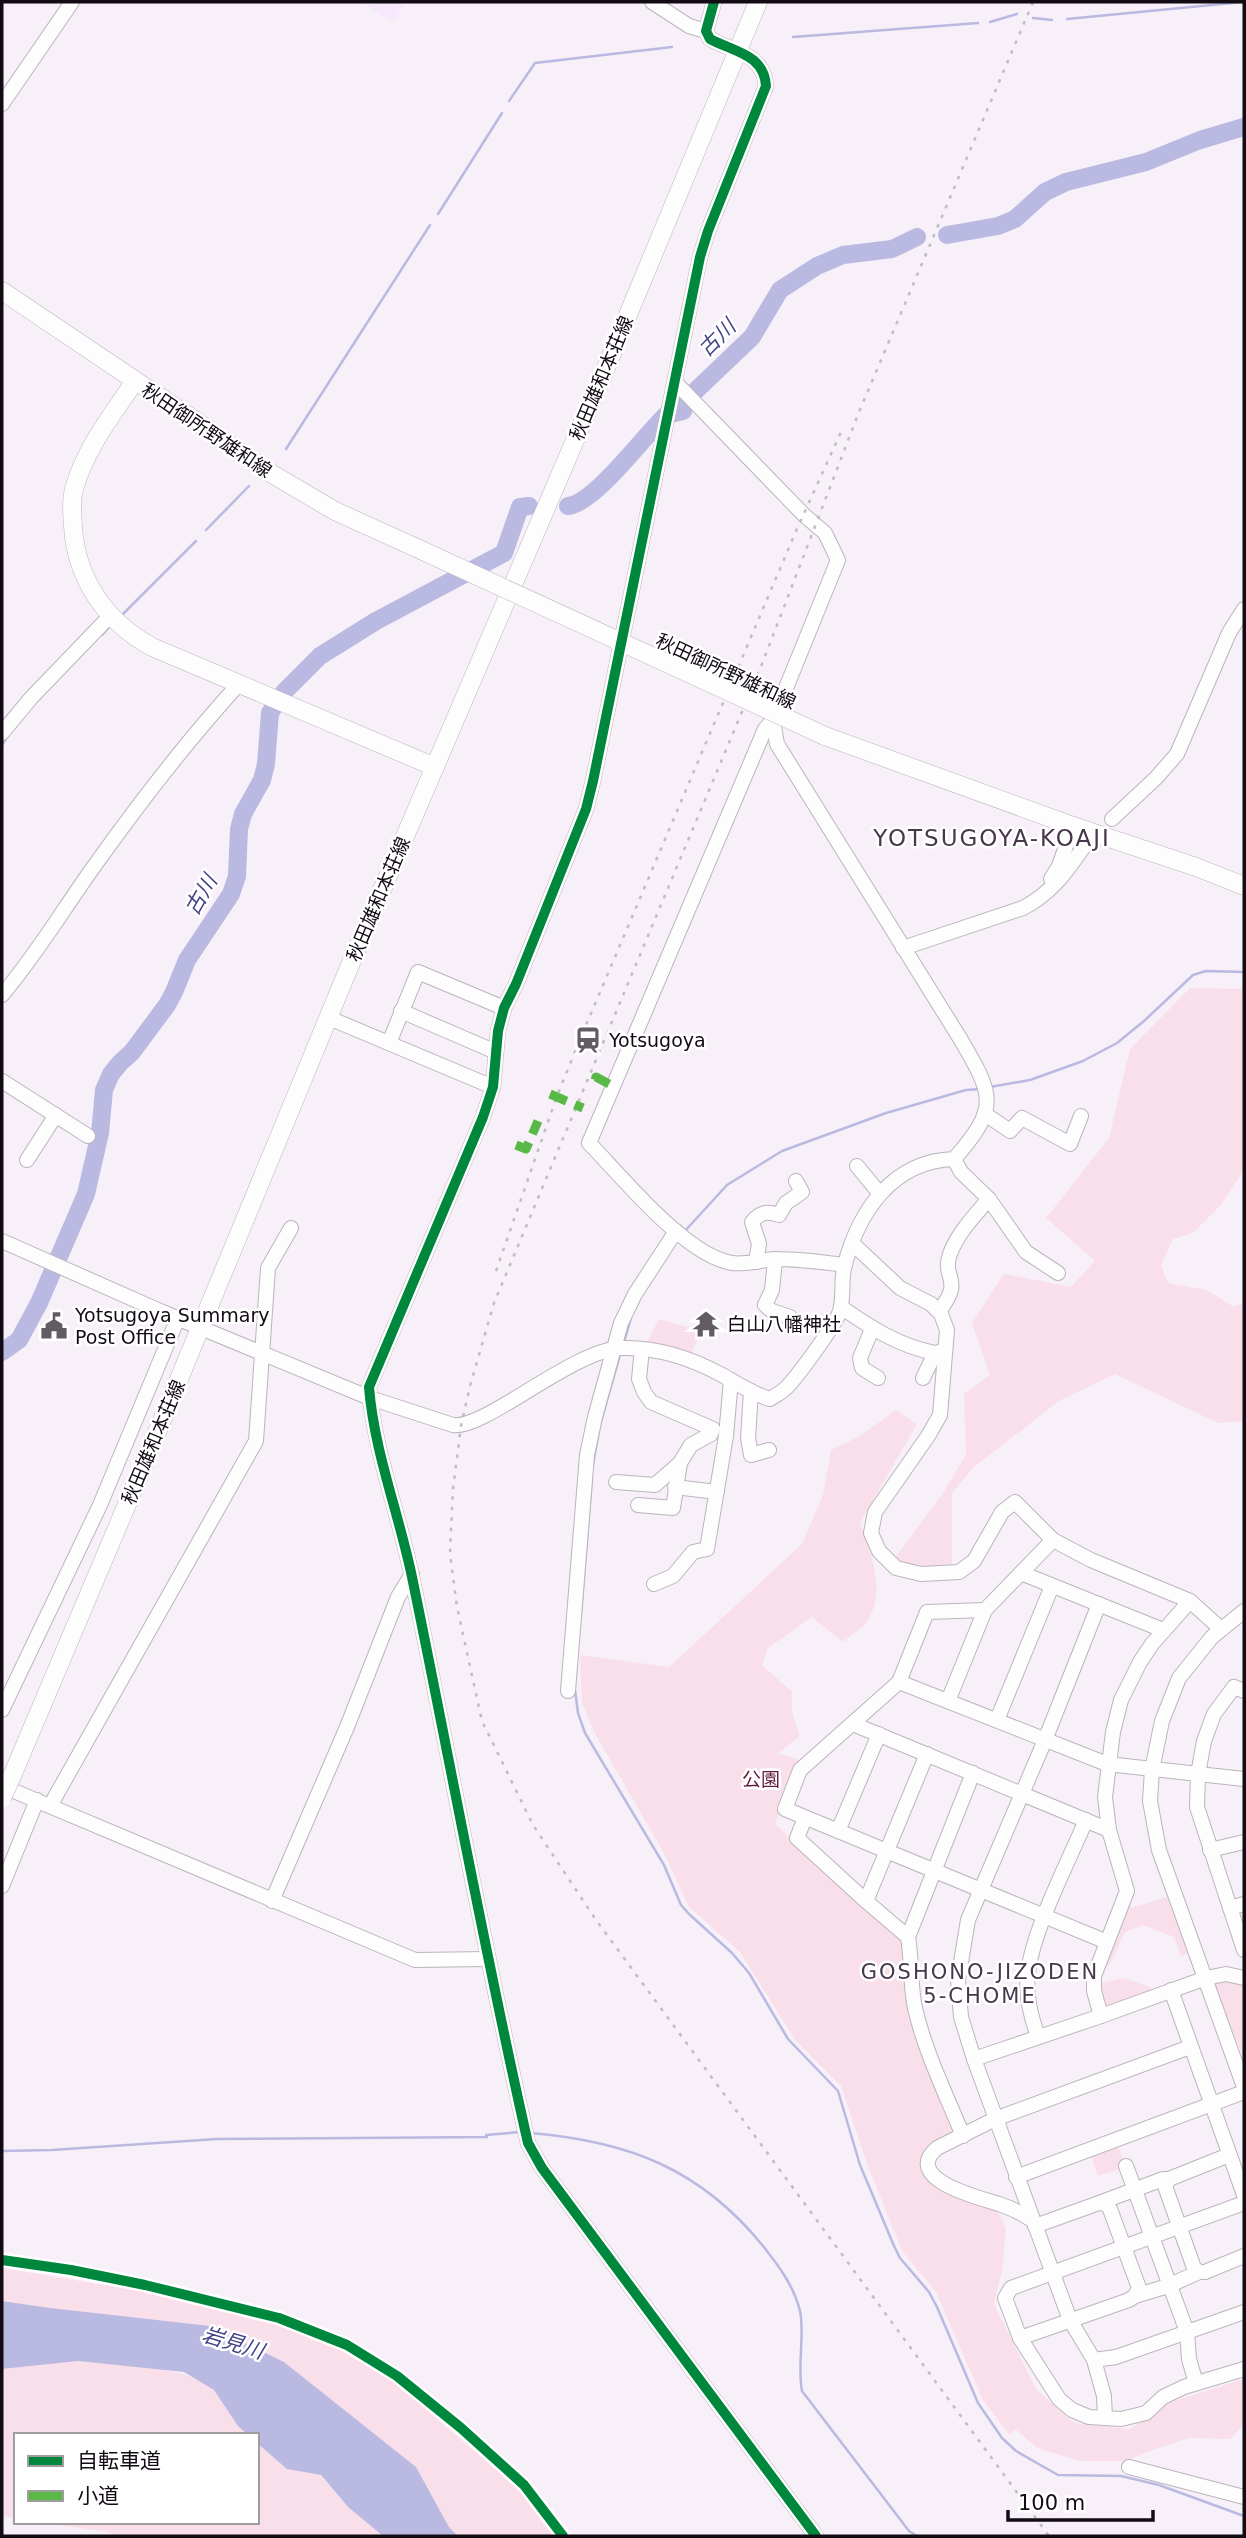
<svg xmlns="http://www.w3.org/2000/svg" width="1246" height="2538" font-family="'DejaVu Sans','Noto Sans JP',sans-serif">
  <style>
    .built { fill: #f7e8fb }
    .green { fill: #f9dfea }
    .water { fill: #b9b9e2 }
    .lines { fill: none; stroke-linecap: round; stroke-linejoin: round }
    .stream { stroke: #b9b9e2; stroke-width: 2.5 }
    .river { stroke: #b9b9e2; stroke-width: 18 }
    .minor-casing { stroke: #bbb4bd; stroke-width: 16 }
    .major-casing { stroke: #bbb4bd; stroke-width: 19 }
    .minor { stroke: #fefdfe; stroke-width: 14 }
    .major { stroke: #fefdfe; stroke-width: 18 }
    .rail { stroke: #bfbdc0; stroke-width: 2.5; stroke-dasharray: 3.5 7; stroke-linecap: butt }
    .major-bridge-casing { stroke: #bbb4bd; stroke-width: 19; stroke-linecap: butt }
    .major-bridge { stroke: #fefdfe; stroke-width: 18 }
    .quiet { stroke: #58b947; stroke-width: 9; stroke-dasharray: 18 9; stroke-linecap: butt }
    .cycleway-casing { stroke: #fff; stroke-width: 15 }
    .cycleway { stroke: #00873e; stroke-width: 10 }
    .labels { text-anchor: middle; stroke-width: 5; stroke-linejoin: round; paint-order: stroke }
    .street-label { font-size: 19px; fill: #120b14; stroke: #fff }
    .poi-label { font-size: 19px; fill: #120b14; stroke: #fff; text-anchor: start }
    .park-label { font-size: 19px; fill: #651a3c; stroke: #fff }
    .water-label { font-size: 21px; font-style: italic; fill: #444287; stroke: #fff }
    .neighbourhood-label { font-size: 21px; letter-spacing: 2px; fill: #48364c; stroke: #fff }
    .quarter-label { font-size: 23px; letter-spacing: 2px; fill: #48364c; stroke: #fff }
  </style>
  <rect width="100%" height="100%" fill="#f7f0f8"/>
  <polygon class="built" points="361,2 406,2 392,23"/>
  <g class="green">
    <path d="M 1190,988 L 1244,989 L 1244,1170 L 1221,1205 L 1193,1233 L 1173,1239 L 1161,1265 L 1168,1283 L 1207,1290 L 1234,1307 L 1244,1302 L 1244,1421 L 1218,1423 L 1115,1374 L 1059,1401 L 974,1467 L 952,1493 L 952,1565 C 934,1567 911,1570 895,1558 L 943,1493 L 966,1455 L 964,1394 L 990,1375 L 972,1323 L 1004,1274 L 1071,1287 L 1095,1261 L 1046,1218 L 1109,1138 L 1130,1049 Z"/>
    <polygon points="659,1319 701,1331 691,1354 647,1342"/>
    <path d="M 896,1410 L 917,1424 L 860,1523 C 871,1554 888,1594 865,1624 C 859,1631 849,1636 843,1642 L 812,1617 L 768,1648 L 762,1665 L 792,1692 L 792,1712 L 800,1736 L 778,1753 L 799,1760 L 775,1824 L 903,1941 L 907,1995 L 953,2114 L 953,2132 L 928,2145 L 920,2165 L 937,2186 L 996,2208 L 1006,2229 L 1002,2271 L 994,2304 L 1036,2389 L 1074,2423 L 1130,2429 L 1171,2402 L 1244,2379 L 1244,2427 L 1242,2427 L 1230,2439 L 1189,2438 L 1144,2453 L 1126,2461 L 1080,2461 L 1037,2448 L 1015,2429 L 1009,2435 L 983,2400 L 936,2292 L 902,2251 L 866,2161 L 841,2086 L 796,2041 L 740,1952 L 689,1907 L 665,1855 L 594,1732 L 582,1703 L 580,1655 L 669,1667 L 802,1544 L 823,1495 L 831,1450 L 860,1436 Z"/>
    <polygon points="1167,1897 1189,1953 1181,1956 1174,1937 1143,1925 1125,1932 1109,1966 1102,1964 1128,1898 1131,1908"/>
    <polygon points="1124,1978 1150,1987 1152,1992 1110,2007 1103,2005 1098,1988 1100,1983"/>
    <polygon points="1230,1979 1244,1983 1244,2059 1214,1985"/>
    <polygon points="1116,2143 1122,2156 1123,2165 1120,2169 1098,2176 1090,2152"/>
    <polygon points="2,2268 140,2291 272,2323 343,2351 393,2381 520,2490 553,2536 458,2536 449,2527 416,2467 284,2362 50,2308 2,2301"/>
    <path d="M 78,2361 C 114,2365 191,2365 215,2391 C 228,2405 234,2422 248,2435 L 16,2435 L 16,2518 L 2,2516 L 2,2369 Z"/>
    <polygon points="257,2443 287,2469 320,2475 348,2507 383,2536 118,2536 107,2532 40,2522 257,2522"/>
  </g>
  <polygon class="water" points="2,2301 50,2308 210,2326 284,2362 416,2467 449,2527 458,2536 383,2536 348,2507 321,2475 287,2469 257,2443 257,2435 248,2435 238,2426 214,2390 184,2372 78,2361 2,2369"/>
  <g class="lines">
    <g class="stream">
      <polyline points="1033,18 1052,20"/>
      <polyline points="1067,19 1243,2"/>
      <polyline points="990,22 1017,14"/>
      <polyline points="793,37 978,23"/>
      <polyline points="509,101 535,63 672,47"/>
      <polyline points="438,214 502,113"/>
      <polyline points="286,449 430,225"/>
      <polyline points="206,530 249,486"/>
      <polyline points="122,615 196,541"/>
      <polyline points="102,635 112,624"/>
      <polyline points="2,745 7,737"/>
      <polyline points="990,1087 1030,1080 1083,1061 1117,1043 1144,1021 1193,975 1206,971 1244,972"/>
      <polyline points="684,1232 727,1185 782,1151 886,1113 966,1090 980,1089"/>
      <polyline points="624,1342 631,1318"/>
      <polyline points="593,1464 600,1425 620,1355"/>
      <polyline points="581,1614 592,1477"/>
      <polyline points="575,1690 578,1713 585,1733 664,1865 681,1905 689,1914 732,1953 749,1973 788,2039 838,2091 860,2165 894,2246 900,2258 929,2292 937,2307 978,2403 1002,2438 1016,2451 1058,2475 1121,2476 1159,2485 1244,2516"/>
      <path d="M 530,2133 C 627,2141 700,2168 763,2246 C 778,2265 794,2286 800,2311 C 805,2334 797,2365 802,2391 L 909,2531 L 917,2536"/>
      <polyline points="2,2151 52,2150 217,2139 487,2137 486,2135 520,2132"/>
    </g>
    <g class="river">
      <polyline points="947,235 998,226 1015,219 1045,192 1066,182 1146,162 1200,140 1244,127"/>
      <path d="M 568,506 C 595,503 644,436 666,415 L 683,411 L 687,399 L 752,337 L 780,290 L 817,266 L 843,255 L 892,249 L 917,237"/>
      <polyline points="2,1352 19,1340 39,1303 86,1194 100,1133 104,1090 111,1074 120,1063 132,1052 167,1005 174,992 187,960 231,894 237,876 239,829 243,814 262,780 266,764 270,713 284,692 320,656 376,621 504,553 520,507 529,506"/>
    </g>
    <g class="minor-casing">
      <g id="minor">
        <polyline points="652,2 689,26 706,31"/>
        <path d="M 714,2 L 706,31 L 710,39 C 734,52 764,54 766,86 L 708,231 L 700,257 L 593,781 L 586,809 L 516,984 L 504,1008 L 498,1031 L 493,1087 L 483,1117 L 369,1387 C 374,1451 399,1514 412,1577 C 451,1766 485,1955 528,2143 L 542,2168 L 816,2536"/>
        <polyline points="2,104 72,2"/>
        <path d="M 676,383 L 804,515 L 825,533 L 838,560 L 773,720 L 765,729 L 589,1143 C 623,1178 686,1256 732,1263 C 746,1265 761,1260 775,1259 C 799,1259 822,1262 845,1265"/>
        <polyline points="2,733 31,698 110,616"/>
        <polyline points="1112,819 1156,778 1177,754 1229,633 1244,609"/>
        <polyline points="1051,879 1059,866 1073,826"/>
        <path d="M 903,948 L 1023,908 C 1052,893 1067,871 1085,845"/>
        <path d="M 2,995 C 37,954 64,908 95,865 C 140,802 186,742 238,685"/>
        <polyline points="401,1011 496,1052"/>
        <polyline points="329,1018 493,1087"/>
        <polyline points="389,1043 418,972 504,1008"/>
        <polyline points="2,1081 88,1136"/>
        <polyline points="985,1114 1010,1131 1022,1118 1070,1144 1081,1116"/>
        <polyline points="954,1159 961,1172 989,1199 1026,1252 1058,1273"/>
        <polyline points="27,1160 56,1115"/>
        <polyline points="857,1166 880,1194"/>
        <path d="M 2,1241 L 160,1311 L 370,1398 L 453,1425 C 484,1430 573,1350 621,1348 C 657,1347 691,1358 722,1375 C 738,1384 753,1394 770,1399 C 776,1395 783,1392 788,1386 C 799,1374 836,1324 840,1311 C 844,1296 841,1282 844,1268 C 858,1212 892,1161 954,1159 C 1000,1107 993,1095 961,1040 L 777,744 L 773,720"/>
        <polyline points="852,1243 900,1288 931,1304 941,1314 947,1330 940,1415 928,1436 875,1512 871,1533 879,1551 896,1568 921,1574 959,1572 974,1561 1002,1512 1015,1502 1053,1540 1091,1560 1190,1601 1221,1629"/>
        <polyline points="775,1260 772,1290 765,1305 772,1311 790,1317"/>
        <path d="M 756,1262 L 759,1244 L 752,1222 C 760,1212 767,1211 779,1215 L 786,1203 L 802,1192 L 796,1181"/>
        <path d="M 841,1307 C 871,1328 899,1346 935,1353"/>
        <path d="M 939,1311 C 965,1279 941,1279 950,1254 C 957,1234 975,1215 989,1199"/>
        <polyline points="872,1329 860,1358 862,1368 878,1378"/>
        <polyline points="923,1378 935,1353 943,1351"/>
        <polyline points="751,1391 748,1438 751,1455 769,1450"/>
        <polyline points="616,1482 655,1485 680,1463 691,1445 711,1434 713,1429 651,1402 644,1392 639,1379 642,1349"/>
        <polyline points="675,1487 717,1492"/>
        <polyline points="638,1505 673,1508 680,1463"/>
        <polyline points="1021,1573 1163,1630"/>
        <polyline points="654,1584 673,1576 693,1552 707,1549 726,1436 731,1380"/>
        <polyline points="1099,1604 1045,1740 968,1920 958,1980 961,2017 974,2059 1070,2320 1094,2360 1116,2357 1244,2312"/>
        <polyline points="985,1610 927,1612 899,1682 800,1770 785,1809 1107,1942"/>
        <polyline points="1244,1611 1212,1637 1179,1678 1162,1721 1152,1770 1150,1801 1159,1850 1244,2087"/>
        <polyline points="899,1682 1107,1764 1244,1779"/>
        <polyline points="568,1691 587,1455 595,1417 621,1323 635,1294 676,1231"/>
        <polyline points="1244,1691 1234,1687 1214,1714 1204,1741 1198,1774 1197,1807 1244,1950"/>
        <polyline points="948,1701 985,1610 1053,1540"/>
        <polyline points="2,1710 100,1505 178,1318"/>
        <polyline points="997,1720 1052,1586"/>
        <polyline points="853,1724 1109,1830"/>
        <polyline points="927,1754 866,1901 908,1937 973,1773"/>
        <polyline points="2,1786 415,1960 488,1959"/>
        <polyline points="50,1806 256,1441 268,1268 291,1228"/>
        <polyline points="805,1818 797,1838 866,1901"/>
        <polyline points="838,1831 879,1734"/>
        <polyline points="1210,1850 1244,1842"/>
        <polyline points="2,1886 37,1800"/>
        <polyline points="272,1901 347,1727 398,1597 412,1574"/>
        <polyline points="1230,1908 1244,1904"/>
        <path d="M 908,1937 C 912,1960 910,1985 915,2008 C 925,2052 946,2094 963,2136"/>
        <polyline points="1171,1990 1244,2195"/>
        <polyline points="1101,2016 1094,1991 1094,1976 1127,1891 1109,1830 1105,1797 1113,1732 1121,1700 1140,1662 1152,1644 1190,1601"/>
        <path d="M 1038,2037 C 1031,2016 1025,1995 1028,1973 C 1033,1929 1068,1863 1086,1820"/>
        <polyline points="974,2059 1101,2016 1206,1978 1226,1974 1244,1978"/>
        <polyline points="1229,2155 1169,2179 1165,2186 1194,2268 1199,2272 1205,2272 1244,2256"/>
        <polyline points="1126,2166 1187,2332 1189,2359 1196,2383"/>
        <polyline points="1016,2177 1244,2092"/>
        <polyline points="1099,2203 1163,2179 1169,2179"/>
        <polyline points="1244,2203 1011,2288 1005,2298 1020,2338 1059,2399 1072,2410 1089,2417 1121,2419 1146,2413 1163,2397 1184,2387 1244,2369"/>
        <path d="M 1033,2221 C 1022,2213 1011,2208 999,2204 C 980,2198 901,2179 937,2148 L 995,2119 L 1190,2047"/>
        <polyline points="1135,2296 1168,2286 1199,2272"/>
        <polyline points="1020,2338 1129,2300 1135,2296 1139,2288 1110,2209 1106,2204 1099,2203 1035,2226"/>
        <polyline points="1094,2360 1104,2396 1105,2418"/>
        <polyline points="1129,2467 1244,2497"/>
      </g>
    </g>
    <g class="major-casing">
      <g id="major">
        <polyline points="2,291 200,424 267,471 335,511 421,550"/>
        <path d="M 135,381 C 112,415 85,449 74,489 C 71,500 72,515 73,526 C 76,579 106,622 152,647 L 435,767"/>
        <polyline points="825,736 1073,826 1196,867 1244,886"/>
        <polyline points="12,1776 139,1476 355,953 603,375 758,2"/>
      </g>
    </g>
    <use href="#minor" class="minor"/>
    <use href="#major" class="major"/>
    <g class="rail">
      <polyline points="1033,2 859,412 762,664 494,1303 470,1386 461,1426 453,1489 450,1553 457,1607 482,1721 533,1825 596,1920 1049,2536"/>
      <polyline points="496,1271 557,1096 581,1037 796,531 841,432"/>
    </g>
    <g class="major-bridge-casing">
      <g id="major-bridge">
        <polyline points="421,550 825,736"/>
        <polyline points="2,1798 12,1776"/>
      </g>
    </g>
    <use href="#major-bridge" class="major-bridge"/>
    <g class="quiet">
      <polyline points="595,1080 596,1077 613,1086"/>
      <polyline points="550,1094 583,1108"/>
      <polyline points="516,1145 526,1149 538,1121"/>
    </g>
    <g class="cycleway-casing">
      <g id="cycleway">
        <path d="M 714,2 L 706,31 L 710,39 C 734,52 764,54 766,86 L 708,231 L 700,257 L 593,781 L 586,809 L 516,984 L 504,1008 L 498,1031 L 493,1087 L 483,1117 L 369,1387 C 374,1451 399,1514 412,1577 C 451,1766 485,1955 528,2143 L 542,2168 L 816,2536"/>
        <polyline points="2,2260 71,2270 145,2285 279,2318 347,2345 397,2376 461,2428 524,2485 563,2536"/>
      </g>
    </g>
    <use href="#cycleway" class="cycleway"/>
  </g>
  <defs>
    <g id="station-bare" transform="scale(2.1)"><path d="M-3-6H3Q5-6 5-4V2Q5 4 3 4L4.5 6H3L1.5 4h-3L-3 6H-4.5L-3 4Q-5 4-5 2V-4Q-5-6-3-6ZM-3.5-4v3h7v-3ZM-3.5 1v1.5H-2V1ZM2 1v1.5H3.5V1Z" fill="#625b64" stroke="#fff" stroke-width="2.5" paint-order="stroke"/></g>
    <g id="temple-bare" transform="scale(2.1)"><path d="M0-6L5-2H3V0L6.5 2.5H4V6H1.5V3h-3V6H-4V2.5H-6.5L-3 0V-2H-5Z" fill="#625b64" stroke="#fff" stroke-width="2.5" paint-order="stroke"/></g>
    <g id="civic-bare" transform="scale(2.1)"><path d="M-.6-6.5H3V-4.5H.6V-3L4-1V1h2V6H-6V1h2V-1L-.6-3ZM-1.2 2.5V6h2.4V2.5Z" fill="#625b64" stroke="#fff" stroke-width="2.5" paint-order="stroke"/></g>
  </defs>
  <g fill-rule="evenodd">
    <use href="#station-bare" x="588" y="1040"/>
    <use href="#temple-bare" x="706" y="1324"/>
    <use href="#civic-bare" x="54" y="1326"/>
  </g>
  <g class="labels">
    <g class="street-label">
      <text transform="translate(601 378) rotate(-67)" y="7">秋田雄和本荘線</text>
      <text transform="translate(207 430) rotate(34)" y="7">秋田御所野雄和線</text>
      <text transform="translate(726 671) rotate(25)" y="7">秋田御所野雄和線</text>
      <text transform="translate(378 899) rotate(-67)" y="7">秋田雄和本荘線</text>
      <text transform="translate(153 1442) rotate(-67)" y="7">秋田雄和本荘線</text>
    </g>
    <g class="poi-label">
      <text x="609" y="1047">Yotsugoya</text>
      <text x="75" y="1322">Yotsugoya Summary<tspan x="75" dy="22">Post Office</tspan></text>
      <text x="727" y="1331">白山八幡神社</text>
    </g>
    <g class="park-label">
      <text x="761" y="1786">公園</text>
    </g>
    <g class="water-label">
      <text transform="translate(717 338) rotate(-45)" y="7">古川</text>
      <text transform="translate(201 895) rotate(-60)" y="7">古川</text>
      <text transform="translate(233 2343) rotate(17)" y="7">岩見川</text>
    </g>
    <g class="neighbourhood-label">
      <text x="980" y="1979">GOSHONO-JIZODEN<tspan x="980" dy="24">5-CHOME</tspan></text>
    </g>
    <g class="quarter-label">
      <text x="992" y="846">YOTSUGOYA-KOAJI</text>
    </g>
  </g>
  <rect width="1246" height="2538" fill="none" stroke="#120b14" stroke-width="7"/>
  <rect x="14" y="2433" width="245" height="91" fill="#ffffff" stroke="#a09da1" stroke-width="2"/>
  <rect x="28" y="2456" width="35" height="10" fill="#00873e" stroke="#a09da1" stroke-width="2"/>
  <text x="77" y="2468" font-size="21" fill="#120b14">自転車道</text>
  <rect x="28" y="2491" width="35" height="10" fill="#58b947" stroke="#a09da1" stroke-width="2"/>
  <text x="77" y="2503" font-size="21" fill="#120b14">小道</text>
  <path d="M1008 2510v10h145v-10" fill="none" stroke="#120b14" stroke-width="3.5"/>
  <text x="1018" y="2510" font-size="21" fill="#120b14" stroke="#ffffff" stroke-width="5" paint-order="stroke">100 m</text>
</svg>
